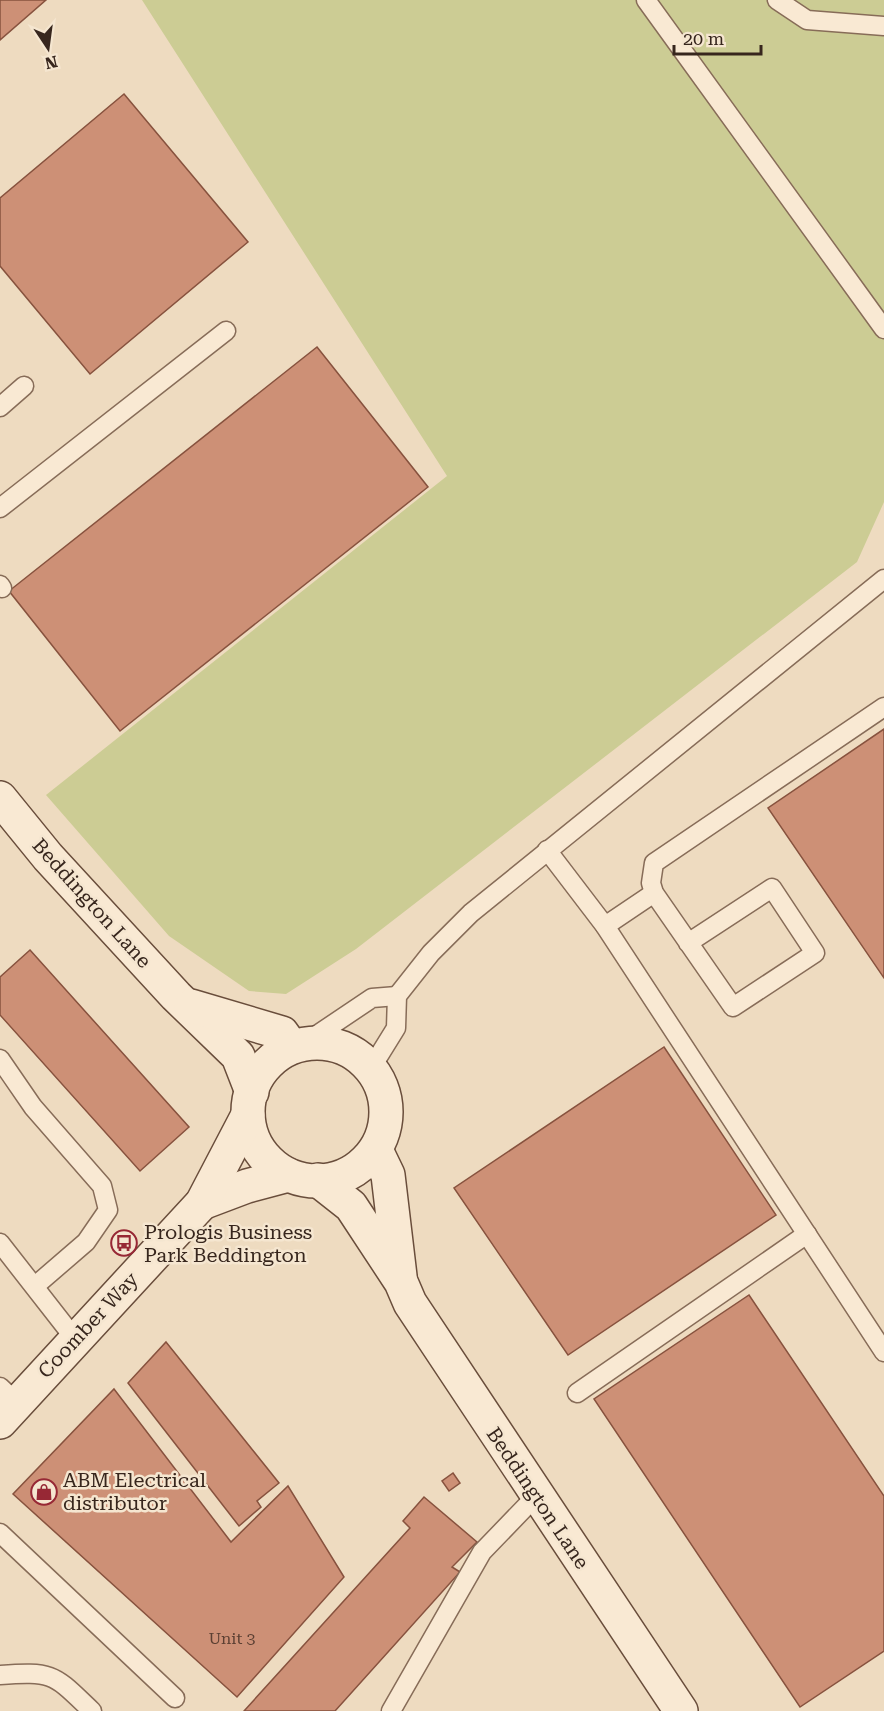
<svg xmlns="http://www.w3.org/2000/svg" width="884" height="1711" font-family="'Roboto Serif',serif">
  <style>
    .green { fill: #cccc94 }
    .building { fill: #cd9076; stroke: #87523e; stroke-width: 1.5 }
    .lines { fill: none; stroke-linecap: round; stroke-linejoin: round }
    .lane-casing { stroke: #876c58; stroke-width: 21 }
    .secondary-casing { stroke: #694d3b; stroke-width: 36 }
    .lane { stroke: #f9e9d3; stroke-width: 18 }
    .secondary { stroke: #f9e9d3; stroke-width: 33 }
    .labels { text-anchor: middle; stroke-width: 5; stroke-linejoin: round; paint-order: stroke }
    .number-label { font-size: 16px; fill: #5c4033 }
    .street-label { font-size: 20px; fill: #37261d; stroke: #f5e6d0 }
    .poi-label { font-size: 20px; fill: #37261d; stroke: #f5e6d0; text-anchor: start }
  </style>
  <rect width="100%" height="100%" fill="#eedbc0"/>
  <polygon class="green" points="142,0 884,0 884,502 857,562 356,949 286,994 249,991 169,936 46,795 447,476"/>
  <g class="building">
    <polygon points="0,0 46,0 0,40"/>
    <polygon points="124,94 248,242 90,374 0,266 0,198"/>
    <polygon points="317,347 428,487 120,731 9,591"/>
    <polygon points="884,729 884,978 768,808"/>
    <polygon points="30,950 189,1127 140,1171 0,1015 0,977"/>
    <polygon points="664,1047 776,1215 568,1355 454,1188"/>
    <polygon points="749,1295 884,1496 884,1651 800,1707 594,1399"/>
    <polygon points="166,1342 279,1483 257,1501 261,1507 239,1526 128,1383"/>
    <polygon points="114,1389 231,1542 288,1486 344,1577 237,1697 13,1494"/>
    <polygon points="453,1473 460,1483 449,1491 442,1481"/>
    <polygon points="424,1497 477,1542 452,1567 460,1572 335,1711 244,1711 410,1528 403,1521"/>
  </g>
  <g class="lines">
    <g class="lane-casing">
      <g id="lane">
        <polyline points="646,0 884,329"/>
        <polyline points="777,0 807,20 884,26"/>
        <polyline points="0,407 24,386"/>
        <polyline points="0,508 226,331"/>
        <polyline points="0,585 2,588"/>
        <polyline points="547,850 605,926 884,1352"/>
        <polyline points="605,926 654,893"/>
        <polyline points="688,943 772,888 815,953 733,1007 654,893 651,883 654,863 884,707"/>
        <polyline points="305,1043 372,998 397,996"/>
        <polyline points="0,1059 33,1107 102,1186 108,1210 86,1242 35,1286"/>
        <polyline points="370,1070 396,1028 397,996 431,953 471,913 884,579"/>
        <polyline points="0,1243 75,1339"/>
        <polyline points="0,1387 17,1403"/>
        <polyline points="577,1393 807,1234"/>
        <polyline points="0,1533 175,1698"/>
        <path d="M 0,1675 C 55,1671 54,1675 92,1711"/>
        <polyline points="391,1711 482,1552 536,1496"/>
      </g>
    </g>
    <g class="secondary-casing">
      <g id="secondary">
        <polyline points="0,798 48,857 176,996 238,1056 252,1092"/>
        <polyline points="191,1006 282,1033 292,1047"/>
        <circle cx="317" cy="1112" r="69"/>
        <polyline points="376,1150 388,1175 400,1276"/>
        <polyline points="318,1180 351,1206 401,1282 410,1303 681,1711"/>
        <polyline points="202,1203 247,1186 288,1175"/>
        <polyline points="0,1422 202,1203 248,1115"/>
      </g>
    </g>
    <use href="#lane" class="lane"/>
    <use href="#secondary" class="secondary"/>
  </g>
  <defs>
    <g id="bus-ring" transform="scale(1.35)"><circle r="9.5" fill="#f5e6d0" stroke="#972835" stroke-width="1.5"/><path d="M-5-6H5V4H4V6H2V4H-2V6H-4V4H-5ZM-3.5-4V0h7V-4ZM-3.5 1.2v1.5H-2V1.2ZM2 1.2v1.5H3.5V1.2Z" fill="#972835"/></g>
    <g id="shop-ring" transform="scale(1.35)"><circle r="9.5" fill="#f5e6d0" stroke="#972835" stroke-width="1.5"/><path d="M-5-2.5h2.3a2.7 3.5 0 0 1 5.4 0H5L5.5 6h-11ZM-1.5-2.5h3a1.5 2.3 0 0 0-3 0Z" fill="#972835"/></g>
  </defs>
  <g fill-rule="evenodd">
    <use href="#bus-ring" x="124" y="1243"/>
    <use href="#shop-ring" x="44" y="1492"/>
  </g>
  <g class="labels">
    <g class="number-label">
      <text x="232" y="1644">Unit 3</text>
    </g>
    <g class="street-label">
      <text transform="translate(92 903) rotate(48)" y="7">Beddington Lane</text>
      <text transform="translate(88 1325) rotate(-47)" y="7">Coomber Way</text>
      <text transform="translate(538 1498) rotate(56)" y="7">Beddington Lane</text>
    </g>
    <g class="poi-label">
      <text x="144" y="1239">Prologis Business<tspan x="144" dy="23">Park Beddington</tspan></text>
      <text x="63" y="1487">ABM Electrical<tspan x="63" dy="23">distributor</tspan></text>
    </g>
  </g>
  <g transform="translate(48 48) rotate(167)" stroke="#f5e6d0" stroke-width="4.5" paint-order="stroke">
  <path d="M0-4.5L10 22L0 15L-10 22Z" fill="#37261d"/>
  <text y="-9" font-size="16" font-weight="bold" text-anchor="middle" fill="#37261d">N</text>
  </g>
  <path d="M674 45v9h87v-9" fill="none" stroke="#37261d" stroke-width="3"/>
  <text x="683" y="45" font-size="18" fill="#37261d" stroke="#f5e6d0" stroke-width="4.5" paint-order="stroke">20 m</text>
</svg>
